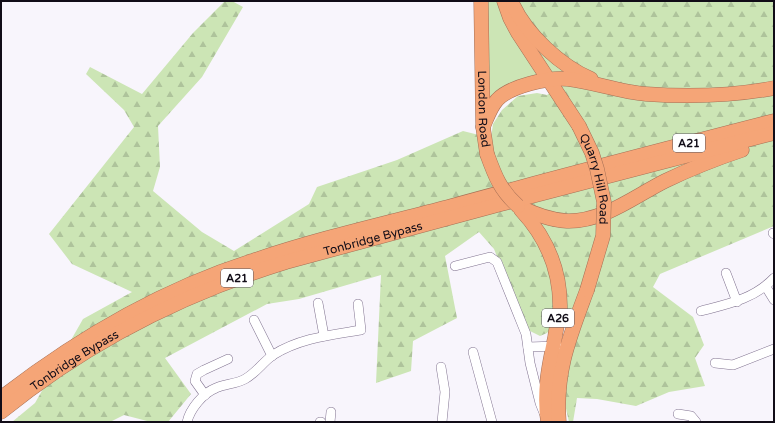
<svg xmlns="http://www.w3.org/2000/svg" width="775" height="423" font-family="'Varela Round',sans-serif">
  <style>
    .green { fill: #cce5b5 }
    .forest { fill: url(#forest-firs) }
    .lines { fill: none; stroke-linecap: round; stroke-linejoin: round }
    .minor-casing { stroke: #817390; stroke-width: 10 }
    .highway-casing { stroke: #a56f55; stroke-width: 15 }
    .minor { stroke: #fff; stroke-width: 9 }
    .highway { stroke: #f5a577; stroke-width: 14 }
    .highway-bridge-casing { stroke: #a56f55; stroke-width: 15; stroke-linecap: butt }
    .highway-bridge { stroke: #f5a577; stroke-width: 14 }
    .labels { text-anchor: middle; stroke-width: 3; stroke-linejoin: round; paint-order: stroke }
    .shield { fill: #fff; stroke: #58555d; stroke-width: 1 }
    .shield-label { font-size: 11px; font-weight: bold; fill: #110c17 }
    .street-label { font-size: 12px; fill: #110c17; stroke: #fff }
  </style>
  <defs>
    <pattern id="forest-firs" width="22" height="20" patternUnits="userSpaceOnUse"><rect width="22" height="20" fill="#cce5b5"/><path d="M5 1l3.5 6h-7zM16 11l3.5 6h-7z" fill="#aec39b"/></pattern>
  </defs>
  <rect width="100%" height="100%" fill="#f8f5fc"/>
  <g class="green">
    <polygon points="487,1 501,1 544,79 489,108"/>
    <polygon points="539,49 574,75 552,78 536,51"/>
  </g>
  <polygon class="forest" points="225,1 232,1 243,7 202,77 158,126 160,167 153,191 202,232 234,251 309,204 317,187 397,160 463,131 491,138 493,124 502,110 518,96 537,93 547,95 559,85 584,87 551,49 513,1 774,1 774,226 660,274 653,287 693,317 704,345 695,358 705,386 669,392 636,406 597,399 577,398 573,422 569,422 563,395 564,372 582,325 583,313 564,314 547,333 540,336 526,329 494,249 479,232 445,256 457,318 413,341 411,371 376,383 381,275 299,299 267,304 165,358 191,394 168,422 151,422 124,415 110,422 12,422 35,403 83,319 132,292 72,264 49,234 134,127 124,110 86,74 90,67 142,94 193,33"/>
  <g class="lines">
    <g class="minor-casing">
      <g id="minor">
        <polyline points="773,233 774,234"/>
        <polyline points="455,266 490,257 497,262 526,334 530,363 540,403 544,413"/>
        <polyline points="726,273 737,302"/>
        <polyline points="766,287 774,300"/>
        <polyline points="318,303 324,336"/>
        <path d="M 701,311 C 728,304 754,299 774,278"/>
        <polyline points="254,320 272,356"/>
        <polyline points="528,347 557,346"/>
        <polyline points="473,352 492,422"/>
        <polyline points="715,363 733,365 774,349"/>
        <polyline points="441,367 445,392 442,422"/>
        <polyline points="205,395 195,381 197,374 204,370 228,359"/>
        <polyline points="678,414 691,416 696,422"/>
        <path d="M 187,422 C 190,409 203,393 216,388 C 225,384 236,384 245,379 C 256,373 263,362 273,355 C 300,338 331,335 361,330 L 358,304"/>
        <polyline points="320,422 321,422"/>
        <polyline points="330,422 331,412"/>
      </g>
    </g>
    <g class="highway-casing">
      <g id="highway">
        <path id="s1" d="M 481,1 L 483,127 L 487,154"/>
        <polyline points="504,1 510,18 518,33 579,126"/>
        <path d="M 513,5 C 527,35 561,66 591,79"/>
        <path d="M 483,127 C 487,118 490,108 497,100 C 510,86 549,77 568,79 C 594,82 620,92 646,94 C 688,97 732,96 774,88"/>
        <path d="M 518,206 C 534,214 549,220 567,221 C 603,222 635,196 665,181 C 690,169 715,159 742,150"/>
        <path d="M 521,210 C 547,238 561,272 560,310 C 559,319 556,328 555,337 C 549,365 543,393 548,422"/>
        <path d="M 1,398 C 76,340 161,290 252,261 C 316,239 383,224 448,207 C 557,177 665,149 774,121"/>
        <path id="s2" d="M 1,412 C 86,343 182,294 286,262 L 501,204 L 774,133"/>
        <path d="M 559,422 C 555,371 570,336 587,290"/>
      </g>
    </g>
    <use href="#minor" class="minor"/>
    <use href="#highway" class="highway"/>
    <g class="highway-bridge-casing">
      <g id="highway-bridge">
        <path id="s3" d="M 579,126 L 592,153 L 597,169 L 604,202 L 603,236 L 587,290"/>
        <path d="M 487,154 C 495,176 500,190 518,206"/>
      </g>
    </g>
    <use href="#highway-bridge" class="highway-bridge"/>
  </g>
  <g class="labels">
    <g class="shield">
      <rect x="673" y="134" width="32" height="18" rx="3"/>
      <rect x="221" y="269" width="32" height="18" rx="3"/>
      <rect x="542" y="309" width="32" height="18" rx="3"/>
    </g>
    <g class="shield-label">
      <text x="689" y="147">A21</text>
      <text x="237" y="282">A21</text>
      <text x="558" y="322">A26</text>
    </g>
    <g class="street-label">
      <text dy="4" stroke="none"><textPath href="#s1" startOffset="108">London Road</textPath></text>
      <text dy="4" stroke="none"><textPath href="#s3" startOffset="56">Quarry Hill Road</textPath></text>
      <text dy="4" stroke="none"><textPath href="#s2" startOffset="414">Tonbridge Bypass</textPath></text>
      <text dy="4" stroke="none"><textPath href="#s2" startOffset="90">Tonbridge Bypass</textPath></text>
    </g>
  </g>
  <rect width="775" height="423" fill="none" stroke="#110c17" stroke-width="4"/>
</svg>
